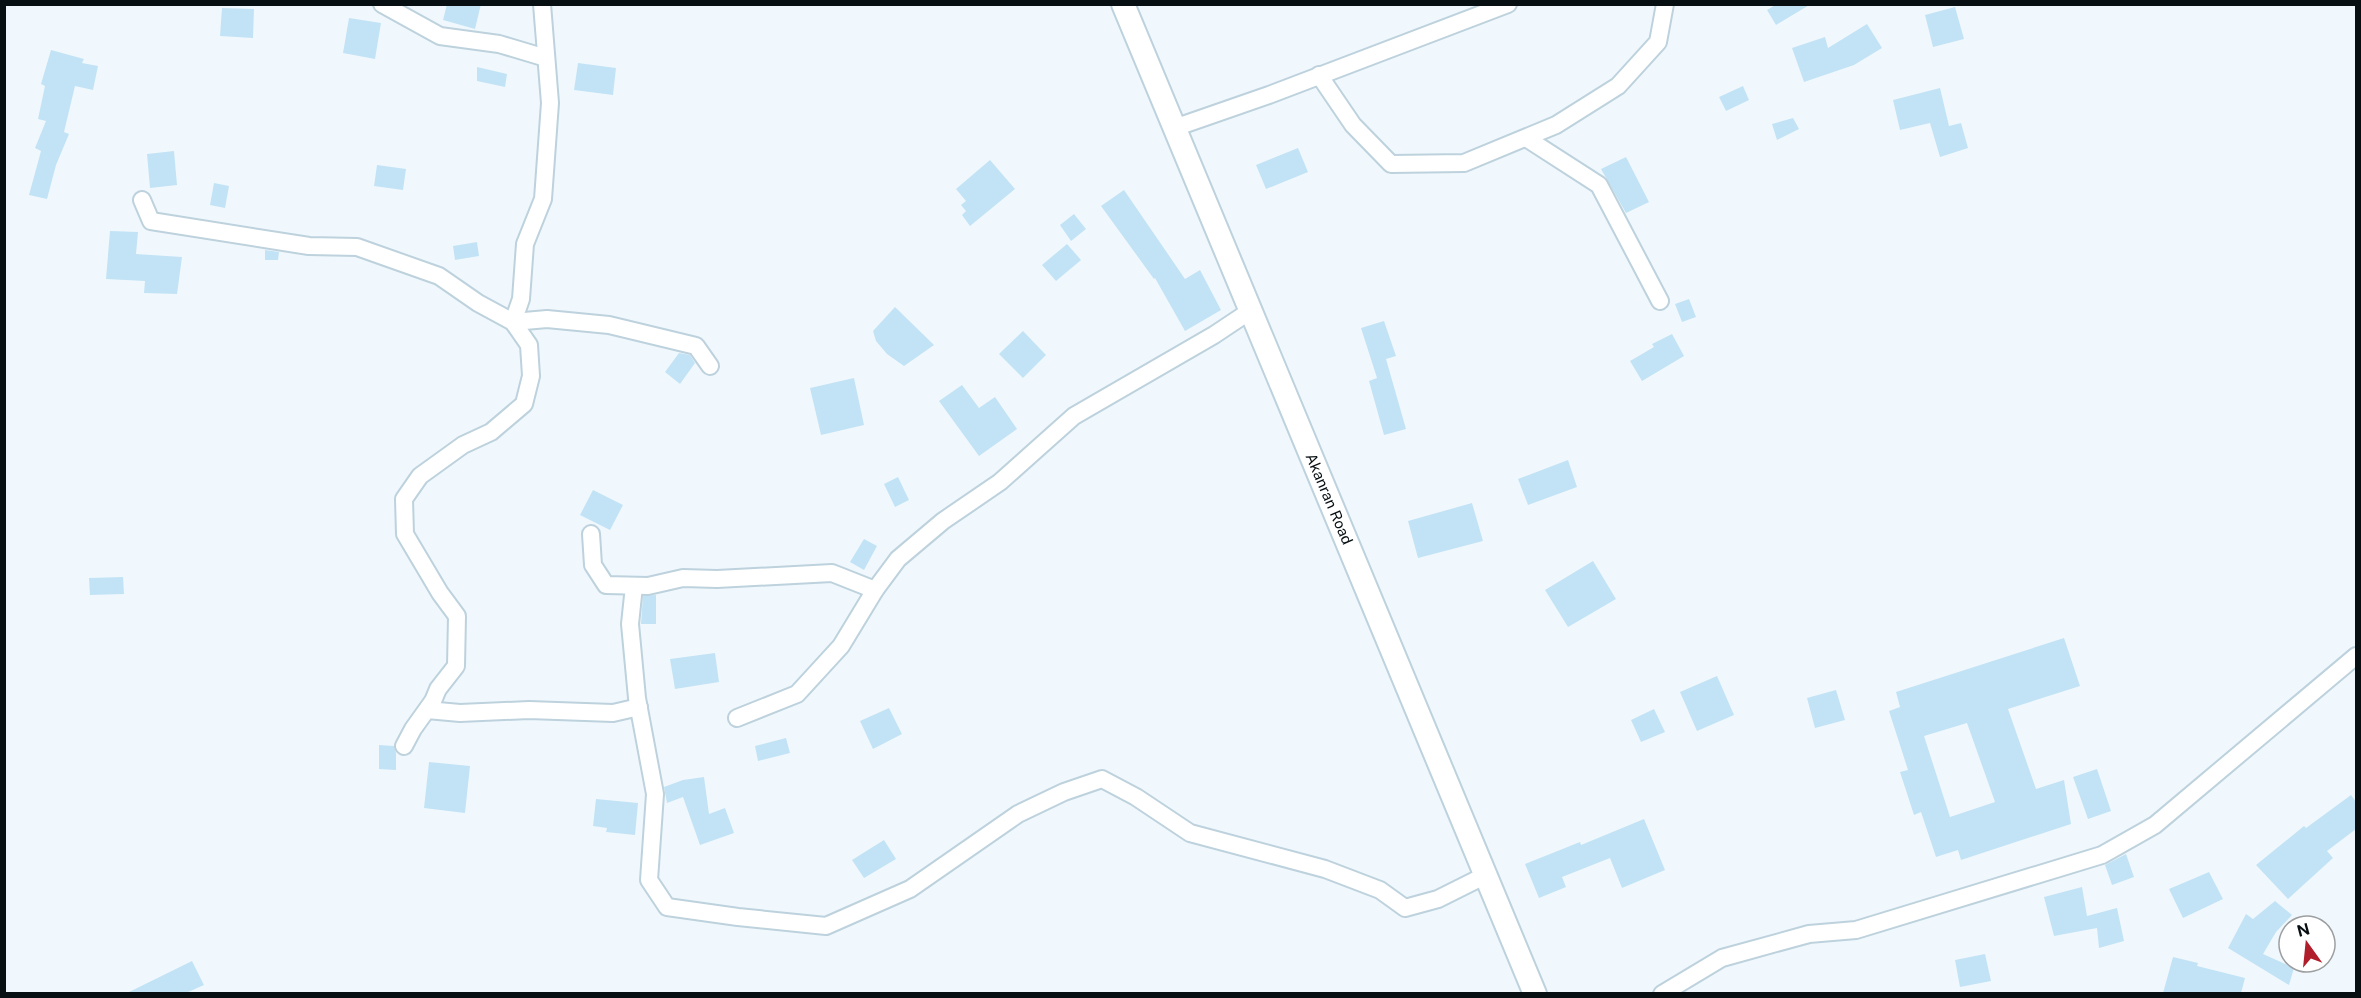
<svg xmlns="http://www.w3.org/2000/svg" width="2361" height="998" font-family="'Public Sans',sans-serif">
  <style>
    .building { fill: #c2e3f5; fill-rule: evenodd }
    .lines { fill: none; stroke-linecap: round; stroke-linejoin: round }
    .minor-casing { stroke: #bdd2dd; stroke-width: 20 }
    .secondary-casing { stroke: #bdd2dd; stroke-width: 26 }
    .minor { stroke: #fff; stroke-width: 16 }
    .secondary { stroke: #fff; stroke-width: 22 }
    .labels { text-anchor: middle; stroke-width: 5; stroke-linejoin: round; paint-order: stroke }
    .street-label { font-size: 15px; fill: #080f12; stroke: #fff }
  </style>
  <rect width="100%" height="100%" fill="#f0f8fd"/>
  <g class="building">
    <polygon points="447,4 481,4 475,29 443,20"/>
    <polygon points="1777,4 1811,4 1776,25 1767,10"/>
    <polygon points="1955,7 1964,39 1933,47 1925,15"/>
    <polygon points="222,8 254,9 253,38 220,36"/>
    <polygon points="349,18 381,23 375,59 343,53"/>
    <polygon points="1867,24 1882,48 1854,65 1804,82 1792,48 1825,37 1828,48"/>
    <polygon points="51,50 84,59 82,63 98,66 93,90 75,86 64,132 69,134 56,165 47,199 29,195 41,151 35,148 46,121 38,119 45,86 41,84"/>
    <polygon points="578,63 616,68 613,95 574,90"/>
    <polygon points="477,67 507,74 505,87 477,81"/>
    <polygon points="1743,86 1749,100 1726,111 1719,97"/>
    <polygon points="1940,88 1949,126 1961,123 1968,148 1940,157 1930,123 1900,130 1893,100"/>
    <polygon points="1793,118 1799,129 1777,140 1772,124"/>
    <polygon points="1298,148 1308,172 1266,189 1256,165"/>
    <polygon points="174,151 177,185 150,188 147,154"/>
    <polygon points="1626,157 1649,202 1626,213 1601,169"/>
    <polygon points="990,160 1015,189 970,226 962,215 966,211 961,205 966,201 956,189"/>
    <polygon points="377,165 406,169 403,190 374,186"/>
    <polygon points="214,183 229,186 225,208 210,205"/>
    <polygon points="1124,190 1185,279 1200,270 1221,310 1185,331 1155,278 1154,279 1101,206"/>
    <polygon points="1074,214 1086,229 1071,241 1060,225"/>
    <polygon points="110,231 138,232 136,254 182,257 177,294 144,293 145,281 106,279"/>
    <polygon points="477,242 479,256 455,260 453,246"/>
    <polygon points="1067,244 1081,260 1056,281 1042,265"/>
    <polygon points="265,250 279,252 278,260 265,260"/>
    <polygon points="1689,299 1696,317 1682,322 1675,304"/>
    <polygon points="895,307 934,345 904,366 887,354 876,341 873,331"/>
    <polygon points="1384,321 1396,356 1386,359 1406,429 1384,435 1369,381 1377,378 1361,328"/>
    <polygon points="1023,331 1046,355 1023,378 999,354"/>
    <polygon points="1672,334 1684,356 1642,381 1630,361 1654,347 1652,344"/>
    <polygon points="679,353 690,355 695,363 680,384 665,372"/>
    <polygon points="854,378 864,425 821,435 810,388"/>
    <polygon points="962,385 979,408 995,397 1017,429 979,456 939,401"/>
    <polygon points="1568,460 1577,487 1528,505 1518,479"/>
    <polygon points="898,477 909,500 895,507 884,484"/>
    <polygon points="593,490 623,505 610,530 580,515"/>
    <polygon points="1472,503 1483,541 1418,558 1408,521"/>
    <polygon points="864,539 877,546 864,570 850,562"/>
    <polygon points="1593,561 1616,599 1568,627 1545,590"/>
    <polygon points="123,577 124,594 90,595 89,578"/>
    <polygon points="656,595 656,624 641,624 643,596"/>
    <path d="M 2064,638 L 2080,686 L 2008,709 L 2036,789 L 2064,780 L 2071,824 L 1961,860 L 1958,850 L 1936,857 L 1921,812 L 1914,815 L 1900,772 L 1908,770 L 1889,711 L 1900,707 L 1896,692 ZM 1967,723 L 1995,802 L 1950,817 L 1924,736 Z"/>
    <polygon points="715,653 719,682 675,689 670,659"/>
    <polygon points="1717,676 1734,715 1697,731 1680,692"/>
    <polygon points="1836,690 1845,720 1815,728 1807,698"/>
    <polygon points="889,708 902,734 873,749 860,721"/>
    <polygon points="1654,709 1665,732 1641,742 1631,720"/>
    <polygon points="786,738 790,753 758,761 755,746"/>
    <polygon points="379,745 394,746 396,753 396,770 379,769"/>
    <polygon points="429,762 470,766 465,813 424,808"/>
    <polygon points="2097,769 2111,811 2088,819 2073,777"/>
    <polygon points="704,777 709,814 725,808 734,833 700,845 683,797 667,803 664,787 683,780"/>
    <polygon points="2351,795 2356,802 2356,829 2327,851 2333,858 2288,899 2256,865 2304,826 2306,828"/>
    <polygon points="596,799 638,803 635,835 606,832 607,828 593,826"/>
    <polygon points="1644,819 1665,870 1622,888 1610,858 1562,877 1566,887 1539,898 1525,864 1580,842 1581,845"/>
    <polygon points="884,840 896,859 864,878 852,860"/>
    <polygon points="2126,854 2134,877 2112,885 2105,865"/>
    <polygon points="2209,872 2223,899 2183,918 2169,889"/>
    <polygon points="2082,887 2087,916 2117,908 2124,941 2099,948 2097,928 2054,936 2044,897"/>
    <polygon points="2275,901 2292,915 2276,932 2263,954 2294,968 2289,985 2228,948 2246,914 2253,919"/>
    <polygon points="1985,954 1991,981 1960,987 1955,960"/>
    <polygon points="2173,957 2198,963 2197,966 2245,978 2241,993 2163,993"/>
    <polygon points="192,961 204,985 186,993 127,993"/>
  </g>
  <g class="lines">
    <g class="minor-casing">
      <g id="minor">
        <polyline points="382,4 440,36 499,44 546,58"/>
        <polyline points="1319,75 1353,125 1391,164 1464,163 1556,125 1618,86 1658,42 1665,4"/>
        <polyline points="1174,128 1269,95 1508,4"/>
        <polyline points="1526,138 1599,185 1660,301"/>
        <polyline points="142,200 151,221 309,246 357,247 439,276 478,303 513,322 547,319 609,325 696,346 710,366"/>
        <polyline points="591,534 593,565 606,585 648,586 683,578 717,579 832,573 875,590"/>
        <polyline points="634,586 630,624 637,698 655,794 649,880 667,907 738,917 826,926 910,889 1018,814 1064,792 1102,779 1136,797 1190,833 1325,869 1380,890 1405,908 1438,899 1486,875"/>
        <polyline points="427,710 460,713 529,710 613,713 639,707"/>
        <polyline points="737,718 797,694 841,646 875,590 898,559 943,521 1000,482 1074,416 1214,335 1250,311"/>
        <polyline points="404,746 413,729 433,701 438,689 456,666 457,616 440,593 405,534 404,499 420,476 463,445 491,432 524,404 531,376 529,345 513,322 521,299 525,244 543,199 550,103 542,4"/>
        <polyline points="1662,994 1722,958 1809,934 1856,930 2102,855 2155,825 2356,656"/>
      </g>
    </g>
    <g class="secondary-casing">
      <polyline id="secondary" points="1123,4 1535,994"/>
    </g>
    <use href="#minor" class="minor"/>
    <use href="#secondary" class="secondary"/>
  </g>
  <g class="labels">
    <g class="street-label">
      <text transform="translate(1329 499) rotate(67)" y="5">Akanran Road</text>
    </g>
  </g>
  <rect width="2361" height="998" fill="none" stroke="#080f12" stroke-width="12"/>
  <g transform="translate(2307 944) rotate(345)"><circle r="28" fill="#ffffff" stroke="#9c9fa0" stroke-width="1.5"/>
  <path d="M0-4.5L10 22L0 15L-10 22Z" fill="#b01e2b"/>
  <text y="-9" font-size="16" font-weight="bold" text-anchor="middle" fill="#080f12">N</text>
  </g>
</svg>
